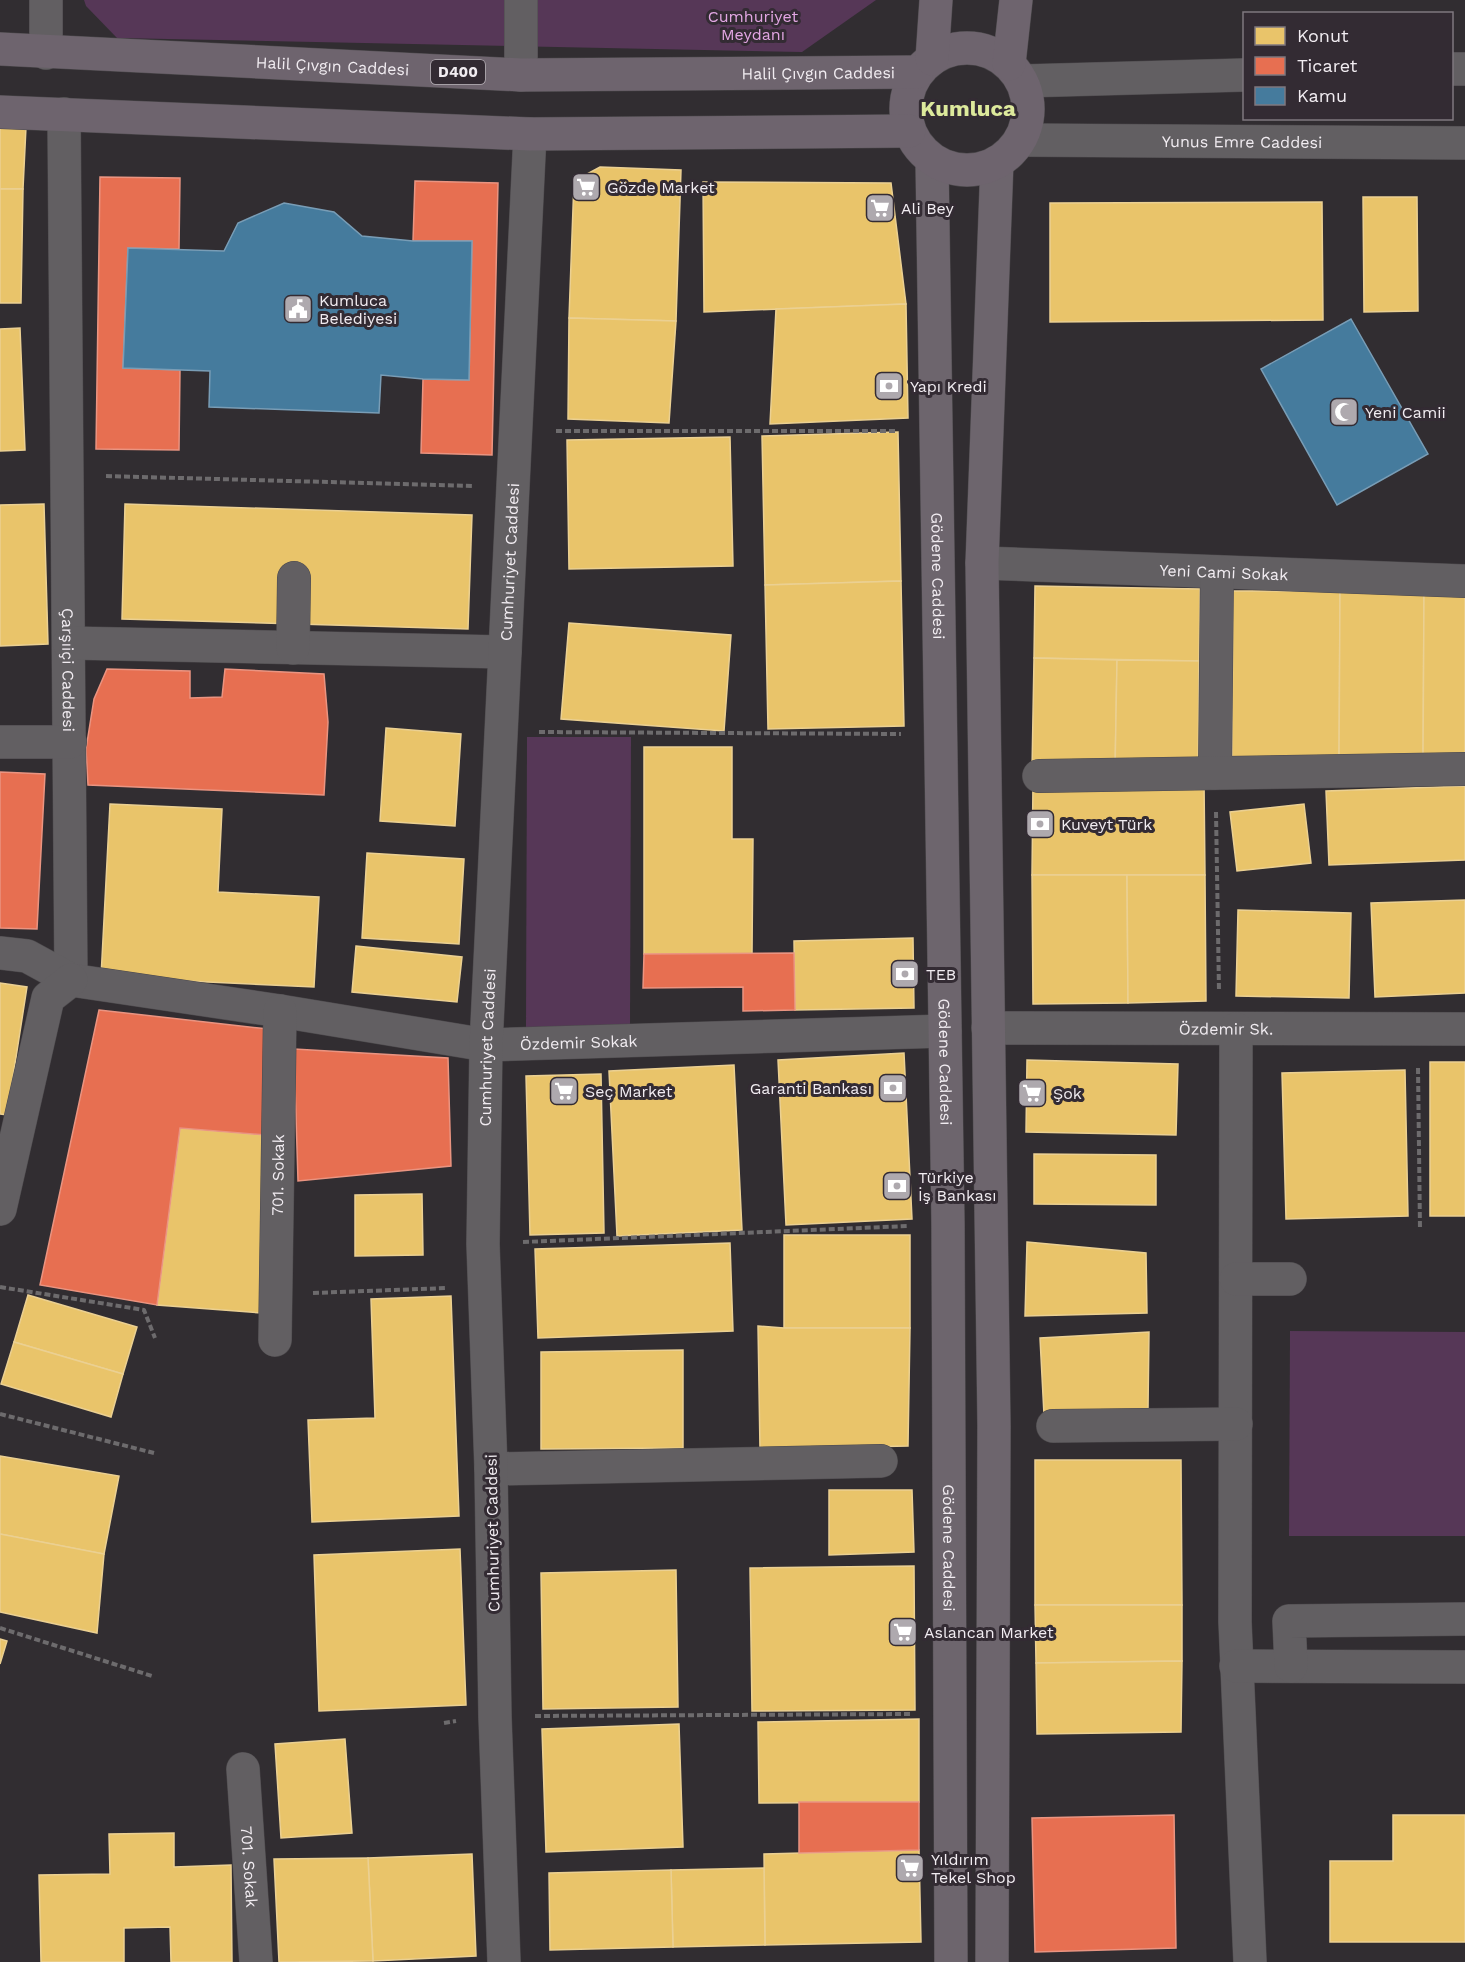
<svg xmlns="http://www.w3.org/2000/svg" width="1465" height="1962" font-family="'Work Sans',sans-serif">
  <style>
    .green { fill: #563757 }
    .homes { fill: #e9c46a; stroke: #ebd092; stroke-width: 1.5 }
    .shops { fill: #e76f51; stroke: #ea9481; stroke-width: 1.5 }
    .public { fill: #457b9d; stroke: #799db6; stroke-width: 1.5 }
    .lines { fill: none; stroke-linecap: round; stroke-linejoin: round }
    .minor-casing { stroke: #4c494c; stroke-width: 34 }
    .major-casing { stroke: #4c494c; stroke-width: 34 }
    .highway-casing { stroke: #4c494c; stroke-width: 34 }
    .path { stroke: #6d6b6d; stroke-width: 4; stroke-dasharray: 6 3; stroke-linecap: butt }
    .minor { stroke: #625f62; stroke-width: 33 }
    .major { stroke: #6d656d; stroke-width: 33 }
    .highway { stroke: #6e646e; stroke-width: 33 }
    .labels { text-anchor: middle; stroke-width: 6; stroke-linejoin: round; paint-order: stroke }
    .shield { fill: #332b33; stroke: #b8b2b8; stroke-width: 1.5 }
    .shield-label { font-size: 15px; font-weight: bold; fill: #f1ecf1 }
    .park-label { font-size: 16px; fill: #e2a6e3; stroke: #332b33 }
    .street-label { font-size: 16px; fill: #f1ecf1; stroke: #332b33 }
    .poi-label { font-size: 16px; fill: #f1ecf1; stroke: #332b33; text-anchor: start }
    .district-label { font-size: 22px; font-weight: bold; fill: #dde99c; stroke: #332b33 }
  </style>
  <rect width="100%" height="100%" fill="#312d31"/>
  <g class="green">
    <polygon points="84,0 876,0 802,52 117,38 86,6"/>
    <polygon points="527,737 631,737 630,1030 526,1029"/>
    <polygon points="1290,1331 1465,1332 1465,1536 1289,1536"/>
  </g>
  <g class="homes">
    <polygon points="0,126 26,127 23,189 0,189"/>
    <polygon points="600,167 681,170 676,321 569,318 574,181"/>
    <polygon points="703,182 891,183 906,304 704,312"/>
    <polygon points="0,189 23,189 21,303 0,303"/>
    <polygon points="1363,197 1417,197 1418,311 1364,312"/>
    <polygon points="1322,202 1323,320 1050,322 1050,203"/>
    <polygon points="906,304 908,418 770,424 776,309"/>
    <polygon points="569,318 676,321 669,423 568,419"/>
    <polygon points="20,328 25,450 0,451 0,329"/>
    <polygon points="898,432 901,581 765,585 762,436"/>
    <polygon points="730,437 733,566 569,569 567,440"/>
    <polygon points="44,504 48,644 0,646 0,505"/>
    <polygon points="125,504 472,515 468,629 122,619"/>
    <polygon points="901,581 904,726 768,729 765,585"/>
    <polygon points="1035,586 1200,589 1199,661 1034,658"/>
    <polygon points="1233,591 1340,591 1339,765 1232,765"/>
    <polygon points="1340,591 1424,591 1423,766 1339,765"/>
    <polygon points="1424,591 1465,592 1465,766 1423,766"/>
    <polygon points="569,623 731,635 724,731 561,719"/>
    <polygon points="1034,658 1117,660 1115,772 1032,770"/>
    <polygon points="1117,660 1199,661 1198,773 1115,772"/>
    <polygon points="386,728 461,734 455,826 380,821"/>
    <polygon points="644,747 732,747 732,839 753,839 752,954 644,954"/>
    <polygon points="1204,781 1205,875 1032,875 1033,782"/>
    <polygon points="1465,786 1465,860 1329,865 1326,791"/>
    <polygon points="110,804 222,809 218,892 319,897 314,987 101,977"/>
    <polygon points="1304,804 1311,863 1237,871 1230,812"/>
    <polygon points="367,853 464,859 459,944 362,938"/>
    <polygon points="1032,875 1127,875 1128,1003 1033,1004"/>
    <polygon points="1127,875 1205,875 1206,1001 1128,1003"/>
    <polygon points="1465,900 1465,993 1375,997 1371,903"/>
    <polygon points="1238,910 1351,913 1349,998 1236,996"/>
    <polygon points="913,938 914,1008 795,1010 794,941"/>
    <polygon points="356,946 462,957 457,1002 352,992"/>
    <polygon points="0,983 27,987 7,1115 0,1114"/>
    <polygon points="904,1053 912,1219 786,1225 778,1060"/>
    <polygon points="1027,1060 1178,1064 1176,1135 1026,1132"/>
    <rect x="1430" y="1062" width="35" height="154"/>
    <polygon points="734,1065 742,1230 617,1236 609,1071"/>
    <polygon points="1405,1070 1408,1216 1286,1219 1282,1073"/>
    <polygon points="601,1074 604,1233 530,1235 526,1076"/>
    <polygon points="180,1128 266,1135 261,1313 157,1305"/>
    <polygon points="1034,1154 1156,1155 1156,1205 1034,1204"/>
    <polygon points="422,1194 423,1255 355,1256 355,1195"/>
    <rect x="784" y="1235" width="126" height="93"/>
    <polygon points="1027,1242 1146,1253 1147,1313 1025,1316"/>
    <polygon points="730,1243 733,1331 538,1338 535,1249"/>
    <polygon points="28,1295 137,1327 123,1374 14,1342"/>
    <polygon points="451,1296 459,1516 312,1522 308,1420 375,1418 371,1299"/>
    <polygon points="758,1326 784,1328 910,1328 908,1446 760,1449"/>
    <polygon points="1149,1332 1148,1409 1044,1415 1040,1338"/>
    <polygon points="14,1342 123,1374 111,1417 1,1384"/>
    <polygon points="683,1350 683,1448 541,1449 541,1352"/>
    <polygon points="0,1456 119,1476 104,1554 0,1534"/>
    <polygon points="1035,1460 1181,1460 1182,1605 1035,1605"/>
    <polygon points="829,1490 912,1490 914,1552 829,1555"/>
    <polygon points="0,1534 104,1554 97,1633 0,1612"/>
    <polygon points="460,1549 466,1705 319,1711 314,1555"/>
    <polygon points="914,1566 915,1710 752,1711 750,1568"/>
    <polygon points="676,1570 678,1707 543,1709 541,1573"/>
    <polygon points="1035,1605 1182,1605 1182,1661 1036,1663"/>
    <polygon points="0,1639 7,1641 0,1664"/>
    <polygon points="1182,1661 1181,1732 1037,1734 1036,1663"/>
    <polygon points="919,1719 919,1802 759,1803 758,1722"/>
    <polygon points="679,1724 683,1847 546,1852 542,1729"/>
    <polygon points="345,1739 352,1833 281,1838 275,1744"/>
    <polygon points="1393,1815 1465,1815 1465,1942 1330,1942 1330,1861 1393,1861"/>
    <polygon points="174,1833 174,1867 231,1865 232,1962 171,1962 170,1927 124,1928 124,1962 41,1962 39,1875 110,1874 109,1834"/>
    <polygon points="919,1850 921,1942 765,1945 764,1854"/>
    <polygon points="472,1854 476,1956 373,1961 368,1858"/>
    <polygon points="368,1858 373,1961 279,1962 274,1859"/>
    <polygon points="764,1868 765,1945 673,1947 671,1870"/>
    <polygon points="671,1870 673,1947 550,1950 549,1873"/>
  </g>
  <g class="shops">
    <polygon points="100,177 180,178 179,249 128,248 123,368 180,370 179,450 96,449"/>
    <polygon points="415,181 498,183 492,455 421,453 423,379 469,380 472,241 413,241"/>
    <polygon points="107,669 190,671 190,698 222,697 225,669 324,674 328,722 324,795 88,785 86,749 94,699"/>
    <polygon points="0,772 45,774 37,929 0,928"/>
    <polygon points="794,953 795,1010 743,1011 743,987 643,988 644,954"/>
    <polygon points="99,1010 268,1029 266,1135 180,1128 157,1305 40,1285"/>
    <polygon points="294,1049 448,1058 451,1166 298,1181"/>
    <polygon points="799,1802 919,1802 919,1850 799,1853"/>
    <polygon points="1174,1815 1176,1948 1035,1952 1032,1818"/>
  </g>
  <g class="public">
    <polygon points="284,203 334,212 362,236 413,241 472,241 469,380 423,379 381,375 379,413 209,407 210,371 123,368 128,248 224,251 238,223"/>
    <polygon points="1351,319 1428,454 1337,505 1261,369"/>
  </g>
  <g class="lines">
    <g class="minor-casing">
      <g id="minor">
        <polyline points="521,0 521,75"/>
        <polyline points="46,53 46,0"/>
        <polyline points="1452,69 1465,69"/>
        <polyline points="1022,81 1244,75"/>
        <path id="s1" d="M 64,114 L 71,980"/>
        <path id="s2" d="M 1020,140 L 1465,143"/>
        <path id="s3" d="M 982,563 L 1465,581"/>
        <polyline points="69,643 505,652"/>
        <polyline points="293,648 294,578"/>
        <polyline points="0,742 70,742"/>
        <polyline points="1215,773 1217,572"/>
        <polyline points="1039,776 1465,769"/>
        <path id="s4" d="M 0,953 L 27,956 L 71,980 L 280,1011 L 486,1045 L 945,1031"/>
        <path id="s5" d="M 988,1028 L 1465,1029"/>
        <polyline points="1236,1029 1235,1622 1250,1962"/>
        <polyline points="0,1209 48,998 71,980"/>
        <polyline points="1236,1279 1290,1279"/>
        <path id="s6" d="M 275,1340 L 280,1011"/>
        <polyline points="1053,1426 1236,1424"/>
        <polyline points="491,1469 881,1461"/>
        <polyline points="1236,1666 1465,1667"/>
        <polyline points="1291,1666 1289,1621 1465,1619"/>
        <path id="s7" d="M 243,1769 L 256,1962"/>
        <path id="s8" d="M 504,1962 L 495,1717 L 491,1469 L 483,1244 L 486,1045 L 530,134"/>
      </g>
    </g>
    <g class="major-casing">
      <g id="major">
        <path id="s9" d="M 932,160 L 948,1224 L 951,1962"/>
        <polyline points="992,1962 994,1426 982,563 997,162"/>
      </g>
    </g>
    <g class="highway-casing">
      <g id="highway">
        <circle cx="967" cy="109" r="61"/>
        <path id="s10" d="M 0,49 L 521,75 L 917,72"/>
        <polyline points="932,59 936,0"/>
        <polyline points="1009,64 1016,0"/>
        <polyline points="0,112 530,134 909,131"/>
      </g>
    </g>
    <g class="path">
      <polyline points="556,431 896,431"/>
      <polyline points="106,476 474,486"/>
      <polyline points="539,732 901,734"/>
      <polyline points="1216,812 1219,991"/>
      <polyline points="1418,1068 1420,1229"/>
      <polyline points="523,1242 908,1226"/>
      <polyline points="0,1287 144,1310 155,1338"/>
      <polyline points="313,1293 447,1288"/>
      <polyline points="0,1414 154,1453"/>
      <polyline points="0,1628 152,1676"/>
      <polyline points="535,1716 911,1714"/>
      <polyline points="444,1723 456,1721"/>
    </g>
    <use href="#minor" class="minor"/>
    <use href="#major" class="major"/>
    <use href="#highway" class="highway"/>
  </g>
  <defs>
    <g id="supermarket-square" transform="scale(1.5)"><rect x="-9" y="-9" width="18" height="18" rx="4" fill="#aea9ae" stroke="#332b33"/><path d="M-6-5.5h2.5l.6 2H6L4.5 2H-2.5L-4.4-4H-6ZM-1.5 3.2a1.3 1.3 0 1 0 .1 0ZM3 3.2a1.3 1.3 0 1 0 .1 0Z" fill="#fff"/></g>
    <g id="civic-square" transform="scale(1.5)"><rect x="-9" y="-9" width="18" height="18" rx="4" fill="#aea9ae" stroke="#332b33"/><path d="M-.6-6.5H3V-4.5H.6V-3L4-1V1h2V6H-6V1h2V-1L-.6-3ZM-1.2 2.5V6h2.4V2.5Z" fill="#fff"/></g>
    <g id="bank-square" transform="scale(1.5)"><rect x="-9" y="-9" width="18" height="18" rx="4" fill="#aea9ae" stroke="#332b33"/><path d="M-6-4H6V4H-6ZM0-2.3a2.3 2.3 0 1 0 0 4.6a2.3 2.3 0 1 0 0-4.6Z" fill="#fff"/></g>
    <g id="mosque-square" transform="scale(1.5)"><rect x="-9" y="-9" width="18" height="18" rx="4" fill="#aea9ae" stroke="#332b33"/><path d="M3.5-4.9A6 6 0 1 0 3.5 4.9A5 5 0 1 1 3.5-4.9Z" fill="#fff"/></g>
  </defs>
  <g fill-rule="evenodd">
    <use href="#supermarket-square" x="586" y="187"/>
    <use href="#supermarket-square" x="880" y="208"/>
    <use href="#civic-square" x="298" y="309"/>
    <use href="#bank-square" x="889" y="386"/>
    <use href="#mosque-square" x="1344" y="412"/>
    <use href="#bank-square" x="1040" y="824"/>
    <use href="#bank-square" x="905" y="974"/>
    <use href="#bank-square" x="893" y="1088"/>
    <use href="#supermarket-square" x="564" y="1091"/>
    <use href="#supermarket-square" x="1032" y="1093"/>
    <use href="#bank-square" x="897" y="1186"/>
    <use href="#supermarket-square" x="903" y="1632"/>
    <use href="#supermarket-square" x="910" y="1868"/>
  </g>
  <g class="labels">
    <rect class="shield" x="431" y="60" width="54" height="24" rx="4.5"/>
    <g class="shield-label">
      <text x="458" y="77">D400</text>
    </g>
    <g class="park-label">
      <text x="753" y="22">Cumhuriyet<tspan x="753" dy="18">Meydanı</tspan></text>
    </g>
    <g class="street-label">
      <text dy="6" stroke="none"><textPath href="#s10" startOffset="333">Halil Çıvgın Caddesi</textPath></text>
      <text dy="6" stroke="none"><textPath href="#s10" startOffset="819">Halil Çıvgın Caddesi</textPath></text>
      <text dy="6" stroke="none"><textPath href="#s2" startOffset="222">Yunus Emre Caddesi</textPath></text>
      <text dy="6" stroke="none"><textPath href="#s8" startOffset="1401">Cumhuriyet Caddesi</textPath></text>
      <text dy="6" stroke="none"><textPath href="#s3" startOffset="242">Yeni Cami Sokak</textPath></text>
      <text dy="6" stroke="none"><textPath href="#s9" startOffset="416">Gödene Caddesi</textPath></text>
      <text dy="6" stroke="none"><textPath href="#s1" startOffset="556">Çarşıiçi Caddesi</textPath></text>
      <text dy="6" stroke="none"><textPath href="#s5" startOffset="238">Özdemir Sk.</textPath></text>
      <text dy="6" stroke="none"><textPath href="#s4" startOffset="590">Özdemir Sokak</textPath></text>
      <text dy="6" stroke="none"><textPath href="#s8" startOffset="915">Cumhuriyet Caddesi</textPath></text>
      <text dy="6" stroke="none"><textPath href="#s9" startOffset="902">Gödene Caddesi</textPath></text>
      <text dy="6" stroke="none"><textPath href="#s6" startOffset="165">701. Sokak</textPath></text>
      <text transform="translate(492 1533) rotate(-91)" y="6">Cumhuriyet Caddesi</text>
      <text dy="6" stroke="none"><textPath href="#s9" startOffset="1388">Gödene Caddesi</textPath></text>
      <text dy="6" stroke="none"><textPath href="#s7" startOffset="98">701. Sokak</textPath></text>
    </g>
    <g class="poi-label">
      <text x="607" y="193">Gözde Market</text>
      <text x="901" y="214">Ali Bey</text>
      <text x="319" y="306">Kumluca<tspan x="319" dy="18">Belediyesi</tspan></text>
      <text x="910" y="392">Yapı Kredi</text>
      <text x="1365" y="418">Yeni Camii</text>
      <text x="1061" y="830">Kuveyt Türk</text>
      <text x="926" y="980">TEB</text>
      <text x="872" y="1094" text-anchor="end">Garanti Bankası</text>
      <text x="585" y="1097">Seç Market</text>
      <text x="1053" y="1099">Şok</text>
      <text x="918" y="1183">Türkiye<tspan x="918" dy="18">İş Bankası</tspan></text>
      <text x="924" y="1638">Aslancan Market</text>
      <text x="931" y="1865">Yıldırım<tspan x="931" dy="18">Tekel Shop</tspan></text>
    </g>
    <g class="district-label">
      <text x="968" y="116">Kumluca</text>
    </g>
  </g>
  <rect x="1243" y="12" width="210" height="108" fill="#332b33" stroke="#7f787f" stroke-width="1.5"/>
  <rect x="1255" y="27" width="30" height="18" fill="#e9c46a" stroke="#7f787f" stroke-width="1.5"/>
  <text x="1297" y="42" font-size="18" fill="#f1ecf1">Konut</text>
  <rect x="1255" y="57" width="30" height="18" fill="#e76f51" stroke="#7f787f" stroke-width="1.5"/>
  <text x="1297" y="72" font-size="18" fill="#f1ecf1">Ticaret</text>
  <rect x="1255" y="87" width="30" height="18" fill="#457b9d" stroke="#7f787f" stroke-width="1.5"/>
  <text x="1297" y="102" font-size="18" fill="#f1ecf1">Kamu</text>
</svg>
